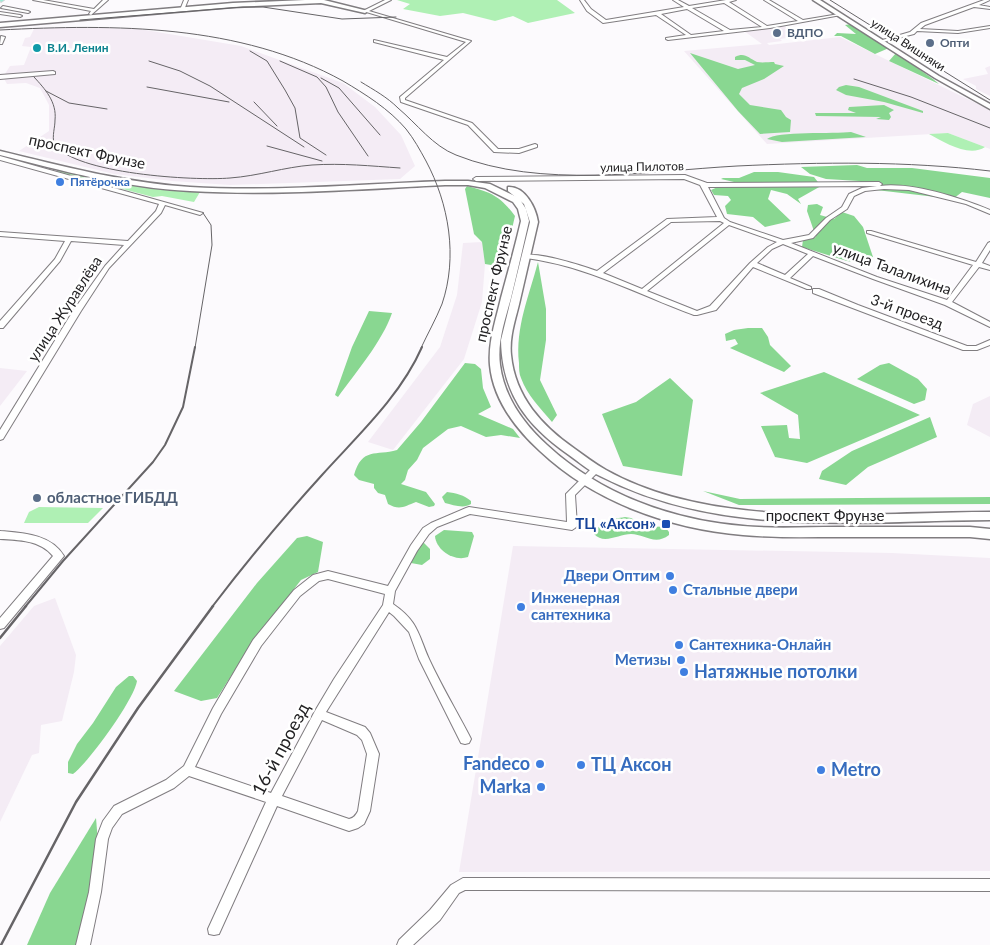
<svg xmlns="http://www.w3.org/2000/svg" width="990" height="945" font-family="Lato,sans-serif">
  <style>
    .built { fill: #f4ecf5 }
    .green { fill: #aff0b4 }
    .forest { fill: #89d791 }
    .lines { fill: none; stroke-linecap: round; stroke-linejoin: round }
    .street-casing { stroke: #807d80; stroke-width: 2 }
    .secondary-casing { stroke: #807d80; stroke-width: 3 }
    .primary-casing { stroke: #d7d7d7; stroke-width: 2 }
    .street { fill: #fff; fill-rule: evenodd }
    .secondary { fill: #fff; fill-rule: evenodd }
    .primary { fill: #9dedd9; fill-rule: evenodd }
    .rail-far2 { stroke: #666467; stroke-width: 1 }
    .rail-far1 { stroke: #666467; stroke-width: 2 }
    .rail { stroke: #666467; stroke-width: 2.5 }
    .service-dot { fill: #5c6f8a; stroke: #fff; stroke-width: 2 }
    .culture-dot { fill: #0f9aa8; stroke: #fff; stroke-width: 2 }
    .shop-dot { fill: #3f7fe0; stroke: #fff; stroke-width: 2 }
    .transit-dot { fill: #1a4fb4; stroke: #fff; stroke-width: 2 }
    .labels { text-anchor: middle; stroke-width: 5; stroke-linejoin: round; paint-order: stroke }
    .far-service-label { font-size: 12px; font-weight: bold; fill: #4e5e75; stroke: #fff; text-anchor: start }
    .far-street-label { font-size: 12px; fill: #222123; stroke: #fff }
    .far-culture-label { font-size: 12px; font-weight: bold; fill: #0d838f; stroke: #fff; text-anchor: start }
    .far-shop-label { font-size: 12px; font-weight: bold; fill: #366cbe; stroke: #fff; text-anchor: start }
    .street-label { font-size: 15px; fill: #222123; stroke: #fff }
    .service-label { font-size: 15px; font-weight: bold; fill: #4e5e75; stroke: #fff; text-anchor: start }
    .transit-label { font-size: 15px; font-weight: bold; fill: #164399; stroke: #fff; text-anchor: end }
    .shop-label { font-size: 15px; font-weight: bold; fill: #366cbe; stroke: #fff; text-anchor: start }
    .near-shop-label { font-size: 18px; font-weight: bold; fill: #366cbe; stroke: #fff; text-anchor: start }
    .near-street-label { font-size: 18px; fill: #222123; stroke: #fff }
  </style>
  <rect width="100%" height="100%" fill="#fcfafd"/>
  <g class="built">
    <polygon points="784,26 799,36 780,39 782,41 767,43 769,45 840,37 990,110 990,149 948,133 767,144 684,51 762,44 744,31"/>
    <polygon points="72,27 139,29 241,46 343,83 375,107 401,135 415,166 400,179 230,185 172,181 114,174 19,151 49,131 49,105 40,88 26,83 7,84 3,77 10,66 24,65 31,47 22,46 25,38 30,37 34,29"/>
    <polygon points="990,66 990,96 976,89 976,86 963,79 988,74 985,68"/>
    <polygon points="482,242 485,264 482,302 464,359 393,450 368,442 440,347 457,295 463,243"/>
    <polygon points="0,368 27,371 0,406"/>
    <polygon points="990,396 990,437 967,425 973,404"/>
    <polygon points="513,546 892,553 990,558 990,871 459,872"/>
    <polygon points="55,598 76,655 74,672 62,721 41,725 39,753 32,755 0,822 0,646 34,606"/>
  </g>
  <g class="green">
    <polygon points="397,0 557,0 575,13 528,23 513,16 495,21 463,13 440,16 403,9 410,4"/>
    <path d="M 948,133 L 985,147 C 969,158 944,142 929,134 Z"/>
    <polygon points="58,170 124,185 200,192 194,202 162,196 153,197 58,172"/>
    <polygon points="39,507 103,508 88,523 24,523 29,512"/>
  </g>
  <g class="forest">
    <polygon points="851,24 889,48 875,54 841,36 834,36 837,33 856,34 845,25"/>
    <path d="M 690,53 L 738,69 L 755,65 L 745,60 L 735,60 L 735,57 C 745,52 748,58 757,62 C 762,63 769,62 774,62 L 775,64 L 784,66 L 764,79 L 742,88 L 739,94 L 750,105 L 781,110 L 786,117 L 791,120 L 790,132 L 760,134 L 738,111 Z"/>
    <polygon points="896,53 933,79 939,84 889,61"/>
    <polygon points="846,85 859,87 923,111 923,113 884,102 846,95 836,90 839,87"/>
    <polygon points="884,105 894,110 889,113 891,117 889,120 876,119 881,117 816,116 815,113 856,113 848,110 849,107"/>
    <path d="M 851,132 L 866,137 L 782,142 L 767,139 C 776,131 835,134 851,132 Z"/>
    <polygon points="857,165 867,168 912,168 990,178 990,198 962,192 953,199 876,190 859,181 826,179 810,174 801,167"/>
    <polygon points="754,172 778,172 814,177 821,186 798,199 801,204 787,194 771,190 768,199 791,221 765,227 753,217 727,214 725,206 731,200 728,196 714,195 711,190 720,186 731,187 734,182 721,179 723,178 739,178"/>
    <path d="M 467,186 C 491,192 500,196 515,216 L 503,267 L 485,264 L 482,242 L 474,234 L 465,189 Z"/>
    <polygon points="817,204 823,207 820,215 834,219 842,212 854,216 863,227 873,257 861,263 847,261 802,247 803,240 816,237 807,211 808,205"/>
    <path d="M 538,262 L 546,309 L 546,340 L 540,380 L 557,415 L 552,422 C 541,409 527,395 521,378 C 519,374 519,368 519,363 C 515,328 529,296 538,262 Z"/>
    <path d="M 369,311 L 392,313 C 382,342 356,372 338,397 L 335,395 L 352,347 Z"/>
    <polygon points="748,328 762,328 768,337 770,345 791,366 784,372 730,348 738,344 735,339 726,341 725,334 734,330"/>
    <path d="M 465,363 L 475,364 L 481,369 L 483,388 L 491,407 L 478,414 L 513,429 L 520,438 L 501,435 L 486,437 L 461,426 L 448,429 L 423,448 L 417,460 L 408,470 L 405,480 L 401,484 L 426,492 L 435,504 L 434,506 L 429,507 L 416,502 C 405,506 400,511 388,504 L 385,495 L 378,493 L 374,488 L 374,484 L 359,480 L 354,475 C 362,447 376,456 397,450 L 421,422 Z"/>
    <polygon points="889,363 918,379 927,389 925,400 914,404 857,379 880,365"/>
    <polygon points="824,372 920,415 807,463 775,457 761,426 787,425 789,438 800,439 798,415 760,393"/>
    <polygon points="670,378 693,400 682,476 623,466 602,414 636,402"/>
    <polygon points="930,417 937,437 868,467 846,485 819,479 822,471 852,451"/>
    <polygon points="703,491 740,499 990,497 990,504 739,505"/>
    <path d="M 447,492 C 456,493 464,495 471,501 L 471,504 C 464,509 453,505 445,503 L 442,497 Z"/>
    <path d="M 625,517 L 631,518 L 646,526 L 665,527 L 669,532 L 669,535 C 655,546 644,534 631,534 C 619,534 604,545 594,534 C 600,521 612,519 625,517 Z"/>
    <path d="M 444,530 L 472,532 L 474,536 L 468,557 C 454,562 436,550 435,536 Z"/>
    <polygon points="307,536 323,542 318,572 301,580 252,643 217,698 201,701 174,691 257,583 297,538"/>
    <polygon points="423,542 430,549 430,559 422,565 411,563 417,546"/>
    <path d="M 129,676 L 133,676 L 137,681 C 134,700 89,762 73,774 L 68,773 L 68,762 L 77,744 L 93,723 L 116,687 Z"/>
    <polygon points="96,818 101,879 80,945 27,945 50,893"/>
  </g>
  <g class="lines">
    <g class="street-casing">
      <g id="street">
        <polygon points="33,0 43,0 94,9 103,0 108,0 91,15 89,14 91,11"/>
        <polygon points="184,0 188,0 184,10 180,10"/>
        <polygon points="385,0 391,0 369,11 471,41 405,98 405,100 472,123 498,149 519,149 535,144 537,145 537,147 519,153 494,152 468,125 401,102 400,97 444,60 374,42 374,40 447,57 466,42 363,11"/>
        <path d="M 580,0 L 584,0 L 591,9 L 606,20 L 684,7 L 673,0 L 678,0 L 689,6 L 726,0 L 736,0 L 729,2 L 767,26 L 798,21 L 764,0 L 769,0 L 803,20 L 839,14 L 841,15 L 770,28 L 668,40 L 666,39 L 666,38 L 686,35 L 656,15 L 603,23 L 587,11 ZM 724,3 L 762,27 L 730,30 L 692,8 ZM 687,9 L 724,31 L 691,35 L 661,14 Z"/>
        <polygon points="984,0 990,0 979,5 990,7 990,9 974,7 925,25 920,29 958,31 990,26 990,28 958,33 917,31 914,34 883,42 879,41 910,32 921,23"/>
        <polygon points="3,6 28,11 30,12 28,13 1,8"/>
        <polygon points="0,12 20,15 22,16 20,17 0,14"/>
        <polygon points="1,36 5,37 2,44 0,44"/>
        <polygon points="53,71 55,72 55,74 0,79 0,75"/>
        <polygon points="0,156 203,213 200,215 165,205 161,213 109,268 81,311 3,439 0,440 0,430 73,311 105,266 124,245 71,241 60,261 3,328 0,328 0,321 55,259 65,241 0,236 0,232 128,241 156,211 159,204 0,160"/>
        <path d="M 685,175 L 707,183 L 879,182 L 882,184 L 880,186 C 912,182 961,198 990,210 L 990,214 L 966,204 L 909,190 L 884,189 L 865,191 L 854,196 L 847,209 L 830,220 L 813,238 L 791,243 L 877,277 L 947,300 L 973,265 L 867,233 L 867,231 L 871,231 L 976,262 L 988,243 L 990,242 L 990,250 L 982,263 L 990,266 L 990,270 L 979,267 L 952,302 L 990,322 L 990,327 L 945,305 L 873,279 L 813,256 L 790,278 L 811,287 L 811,289 L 807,289 L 753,267 L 716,310 L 697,315 L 694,315 C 637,294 587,266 526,258 L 523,256 C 533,250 584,266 597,271 L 667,219 L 717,217 L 700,185 L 684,179 L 476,181 L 473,179 L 476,177 ZM 877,186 L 862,188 L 849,194 L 842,207 L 826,218 L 809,235 L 783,240 L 730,222 L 724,218 L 708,187 ZM 720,221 L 724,223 L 642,289 L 603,273 L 671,222 ZM 729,225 L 777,242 L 768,247 L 750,263 L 710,306 L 697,311 L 647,291 ZM 783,244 L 808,254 L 785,275 L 757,263 L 772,249 Z"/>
        <polygon points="813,289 819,289 858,305 967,346 976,346 990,340 990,345 977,350 963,350 813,293"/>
        <path d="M 595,467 L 599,470 L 598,472 L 575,495 L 577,526 L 575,528 L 572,530 L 470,514 L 437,527 L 429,534 L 417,551 L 395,591 L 393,604 C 418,621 418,634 429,659 C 441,685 456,710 469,735 L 471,739 L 469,743 L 465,744 L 461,743 L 419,659 L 409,632 L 394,616 L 389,612 L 326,712 L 365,727 L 370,733 L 379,754 L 370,811 L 364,824 L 358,828 L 349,831 L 277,806 L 219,934 L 214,935 L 209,934 L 208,929 L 266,802 L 189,776 L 174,788 L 122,814 L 112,828 L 108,839 L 101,892 L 90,945 L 76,945 L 89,892 L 96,839 L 103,821 L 114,806 L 166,780 L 184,766 L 213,708 L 253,640 L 294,590 L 313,575 L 328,571 L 388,586 L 411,545 L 423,528 L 431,523 L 466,508 L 469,507 L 567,522 L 566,494 L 592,468 ZM 328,579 L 385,594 L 383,605 L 334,679 L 315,711 L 271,793 L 195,767 L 221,714 L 261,646 L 300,596 L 319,581 ZM 322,720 L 357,735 L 362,740 L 367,754 L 358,811 C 356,815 354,818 349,819 L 282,796 Z"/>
        <path d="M 0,531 C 23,533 51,534 64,556 L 4,628 L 0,629 L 0,618 L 53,556 C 40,540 19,540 0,539 Z"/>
        <polygon points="463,878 990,879 990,891 465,890 459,893 440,920 413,945 397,945 399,940 430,910 451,885"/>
      </g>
    </g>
    <g class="secondary-casing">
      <g id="secondary">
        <polygon points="305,0 324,0 368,11 365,13 321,3 233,7 0,27 0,23 233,3"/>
        <polygon points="813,0 820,0 939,76 990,104 990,109 935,78"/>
        <path d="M 0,151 C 63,166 125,183 190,187 C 275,192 360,184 445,181 L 468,181 L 490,184 L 519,198 L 526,209 L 529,221 C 523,247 517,273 511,298 C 505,320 497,342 500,365 C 504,397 524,424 547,445 C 600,494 671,520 743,526 C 774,529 806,527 837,527 C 882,527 926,527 970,527 L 990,529 L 990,539 L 970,537 C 926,537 882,537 838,537 C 806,537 774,538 743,535 C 670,529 594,502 540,451 C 516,429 493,399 490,365 C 488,342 496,320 501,298 C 508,272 515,247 521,221 L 518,209 L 513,202 L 485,188 L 468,185 L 445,185 C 360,189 275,196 190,191 C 125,188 63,171 0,155 Z"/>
        <path d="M 508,187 C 525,186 536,208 538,222 C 532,248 526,274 520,300 C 516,318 509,336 511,355 C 515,397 542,426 575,449 C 585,456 595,464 606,470 C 715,531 870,512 990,512 L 990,520 C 860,521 720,538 600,476 C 589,471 579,462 569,455 C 526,425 502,393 501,340 L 530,222 L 524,204 L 508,191 Z"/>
      </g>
    </g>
    <g class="primary-casing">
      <polygon id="primary" points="0,0 4,0 1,2"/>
    </g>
    <use href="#street" class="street"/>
    <use href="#secondary" class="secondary"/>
    <use href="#primary" class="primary"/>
    <g class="rail-far2">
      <polyline points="830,0 990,100"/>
      <polyline points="80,20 243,7 263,7 342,19 396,17"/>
      <path d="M 0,30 C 115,24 240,24 343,81 C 365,94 389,109 406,129 C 414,139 420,150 426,161 C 449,204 458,257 442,304 C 436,319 428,333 421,348"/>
      <polyline points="250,51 267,61 285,90 295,108 300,138 326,155"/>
      <polyline points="149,61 180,71 210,86 304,147"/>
      <polyline points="280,61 317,77 326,87 338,112 368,156"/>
      <path d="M 34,77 C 45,89 57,102 55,120 C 55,128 52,135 54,144 C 75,174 194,181 230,178 C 258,176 285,167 312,165 C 342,163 371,166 400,168"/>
      <polyline points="321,78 339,88 380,135"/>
      <polyline points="854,79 911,97 990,128"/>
      <path d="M 361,82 C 374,90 387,97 398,108 C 417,124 433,146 456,155 C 541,189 648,171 737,166 C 822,162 906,161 990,171"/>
      <polyline points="147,87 229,102"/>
      <polyline points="46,91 69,103 107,109"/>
      <polyline points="254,102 277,126"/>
      <polyline points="267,146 322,161"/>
      <polyline points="195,348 212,245 211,225 203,213"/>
    </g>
    <g class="rail-far1">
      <polyline points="25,607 63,561 153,462 165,445 183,407 195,347"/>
      <path d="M 212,607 C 247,561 283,518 322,475 C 357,436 400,397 422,347"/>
    </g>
    <g class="rail">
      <polyline points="0,638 26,606"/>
      <polyline points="1,945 76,802 138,708 213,606"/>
    </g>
  </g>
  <g class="service-dot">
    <circle cx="777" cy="33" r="5"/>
    <circle cx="930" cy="43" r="5"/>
    <circle cx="37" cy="498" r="5"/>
  </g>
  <circle class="culture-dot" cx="37" cy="48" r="5"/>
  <g class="shop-dot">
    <circle cx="60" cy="182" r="5"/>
    <circle cx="670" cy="576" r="5"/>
    <circle cx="673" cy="590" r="5"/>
    <circle cx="521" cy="607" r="5"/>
    <circle cx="679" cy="645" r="5"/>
    <circle cx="681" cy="660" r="5"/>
    <circle cx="684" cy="672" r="5"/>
    <circle cx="540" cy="764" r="5"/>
    <circle cx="581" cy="765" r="5"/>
    <circle cx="821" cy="770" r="5"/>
    <circle cx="541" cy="787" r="5"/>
  </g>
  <rect class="transit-dot" x="661" y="519" width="10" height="10" rx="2.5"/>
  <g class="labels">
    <g class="far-service-label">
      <text x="787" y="37">ВДПО</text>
      <text x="940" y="47">Опти</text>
    </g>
    <g class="far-street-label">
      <text transform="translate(908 45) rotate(33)" y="4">улица Вишняки</text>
      <text transform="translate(642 167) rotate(-1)" y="4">улица Пилотов</text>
    </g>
    <g class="far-culture-label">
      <text x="47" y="52">В.И. Ленин</text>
    </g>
    <g class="far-shop-label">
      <text x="70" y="186">Пятёрочка</text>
    </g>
    <g class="street-label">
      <text transform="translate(87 152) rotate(12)" y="5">проспект Фрунзе</text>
      <text transform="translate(892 269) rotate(20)" y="5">улица Талалихина</text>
      <text transform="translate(494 284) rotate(-77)" y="5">проспект Фрунзе</text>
      <text transform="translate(65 309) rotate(-57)" y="5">улица Журавлёва</text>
      <text transform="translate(907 312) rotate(20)" y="5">3-й проезд</text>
      <text x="825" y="521">проспект Фрунзе</text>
    </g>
    <g class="service-label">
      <text x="47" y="503">областное ГИБДД</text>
    </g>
    <g class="transit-label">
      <text x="656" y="529">ТЦ «Аксон»</text>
    </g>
    <g class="shop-label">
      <text x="660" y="581" text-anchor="end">Двери Оптим</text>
      <text x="683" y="595">Стальные двери</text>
      <text x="531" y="603">Инженерная<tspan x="531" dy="17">сантехника</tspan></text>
      <text x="689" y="650">Сантехника-Онлайн</text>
      <text x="671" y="665" text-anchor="end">Метизы</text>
    </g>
    <g class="near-shop-label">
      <text x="694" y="678">Натяжные потолки</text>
      <text x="530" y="770" text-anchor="end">Fandeco</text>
      <text x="591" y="771">ТЦ Аксон</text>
      <text x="831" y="776">Metro</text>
      <text x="531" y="793" text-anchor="end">Marka</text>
    </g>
    <g class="near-street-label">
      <text transform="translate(281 749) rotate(-62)" y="6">16-й проезд</text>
    </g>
  </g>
</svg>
